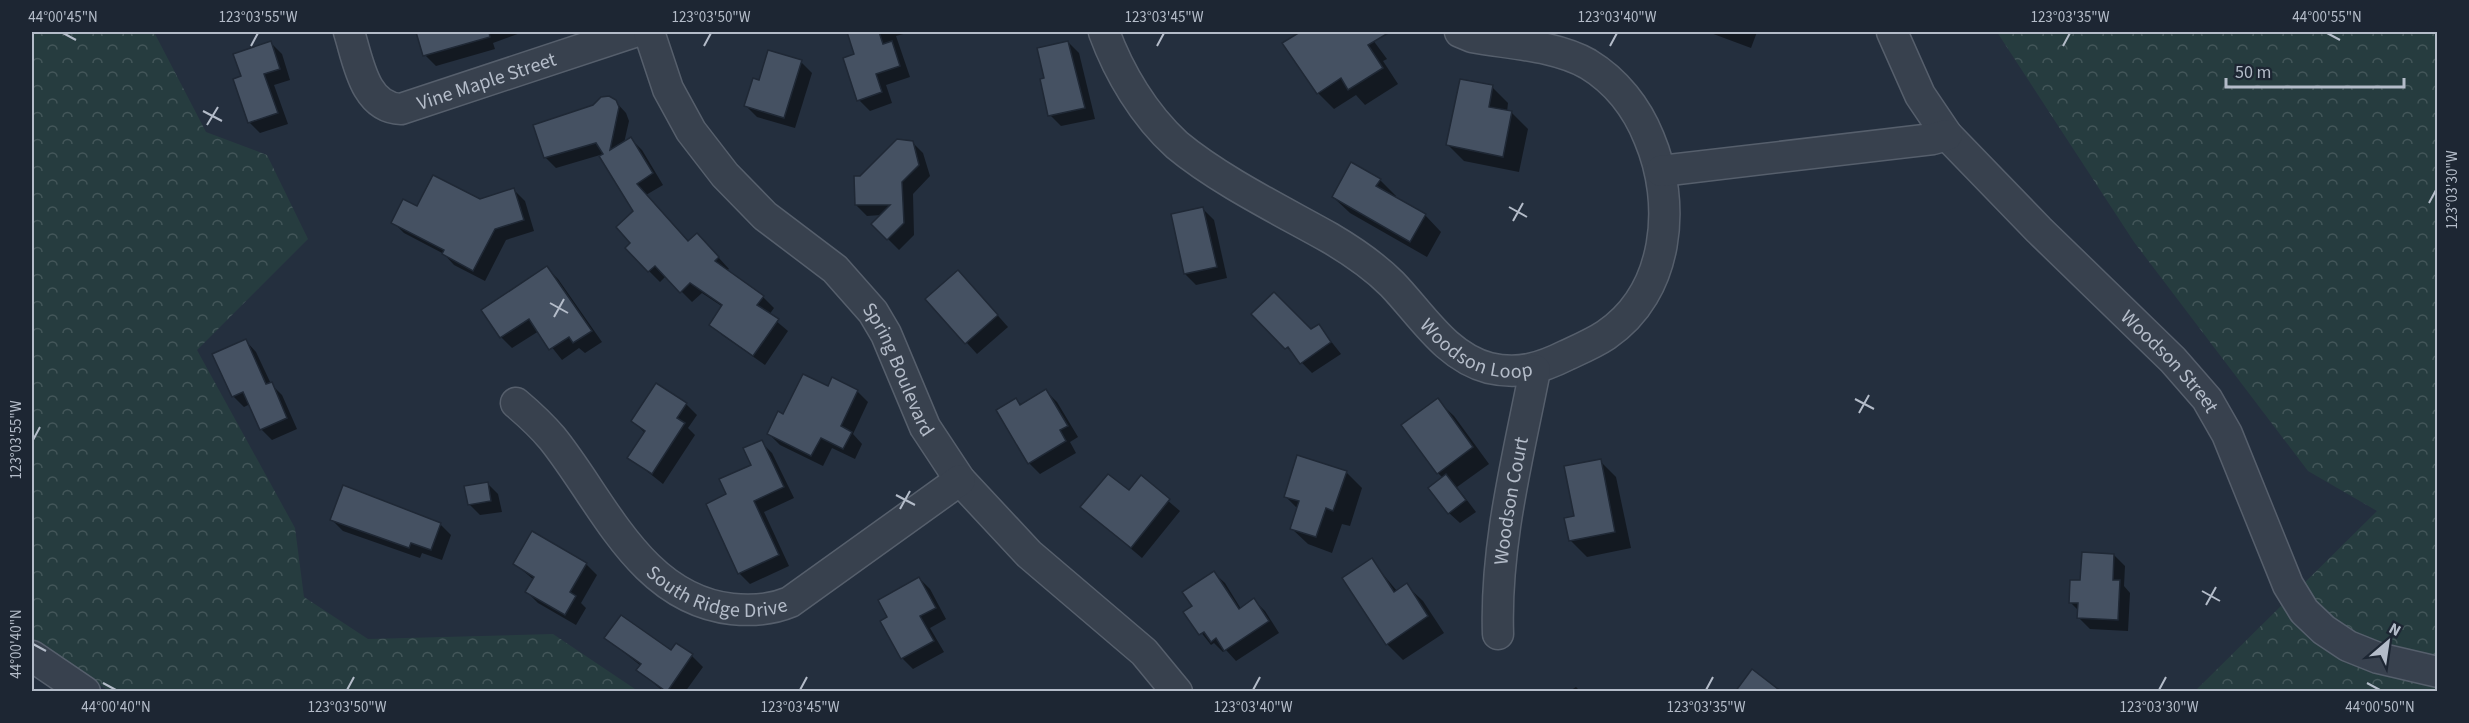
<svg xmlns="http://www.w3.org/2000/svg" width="2469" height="723" font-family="'Source Sans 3',sans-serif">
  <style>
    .forest { fill: url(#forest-crowns) }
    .shadow { fill: #0007 }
    .building { fill: #455162; stroke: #1f2835; stroke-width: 1.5 }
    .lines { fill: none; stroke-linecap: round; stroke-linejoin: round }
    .minor-casing { stroke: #565f6c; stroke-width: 33 }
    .minor { stroke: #38414e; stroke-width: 30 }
    .ticks { fill: none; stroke: #b4bcc9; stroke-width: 2 }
    .labels { text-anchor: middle; stroke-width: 5; stroke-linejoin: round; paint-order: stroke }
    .street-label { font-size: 20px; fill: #b4bcc9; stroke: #1d2633 }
    .neatline { fill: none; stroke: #b4bcc9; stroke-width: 2 }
    .ticks-label { font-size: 15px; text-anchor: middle; fill: #b4bcc9 }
  </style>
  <defs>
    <pattern id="forest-crowns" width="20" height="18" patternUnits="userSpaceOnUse" patternTransform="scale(1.5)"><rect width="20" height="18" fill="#263c3f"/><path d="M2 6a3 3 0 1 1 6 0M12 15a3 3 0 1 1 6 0" fill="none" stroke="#435659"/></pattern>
  </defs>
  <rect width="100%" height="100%" fill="#242f3e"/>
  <g class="forest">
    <polygon points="32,32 154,32 206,132 267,155 308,239 197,350 295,528 304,597 368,639 553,634 638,691 109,691 32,640"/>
    <polygon points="1997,32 2437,32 2437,691 2195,691 2377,511 2308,471 2134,242"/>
  </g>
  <g class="shadow">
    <polygon points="417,32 523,32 493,43 495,49 436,66 425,55"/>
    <polygon points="848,32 911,32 896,36 910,77 886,85 892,103 870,111 859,100 856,55"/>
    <polygon points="1301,32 1332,32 1336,35 1341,32 1367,32 1387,59 1383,61 1398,84 1365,105 1356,95 1334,109 1318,93 1284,43"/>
    <polygon points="1708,32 1757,32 1751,48"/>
    <polygon points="1068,42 1079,53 1095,119 1061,126 1050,115 1046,79"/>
    <polygon points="271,43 282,54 290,80 274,85 288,124 260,133 249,122 243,77"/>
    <polygon points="801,62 812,73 795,128 757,117 746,106 760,82"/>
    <polygon points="1492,87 1508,103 1507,112 1511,112 1528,129 1519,172 1464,161 1448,145"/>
    <polygon points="615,101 626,113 629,121 624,143 631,139 642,150 663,185 646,195 689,242 708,246 729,269 726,271 763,297 774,308 769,315 788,331 765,365 722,335 711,325 723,307 702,293 692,302 666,276 660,282 649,271 632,243 635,212 600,155 556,168 545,157"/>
    <polygon points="912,142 923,153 930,176 913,194 914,235 899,250 873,224 881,215 867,216 856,205 860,178"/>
    <polygon points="1380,180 1396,196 1395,198 1425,215 1441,232 1427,257 1350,213 1333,197"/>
    <polygon points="514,190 525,201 534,231 506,240 485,281 454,265 444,254 404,233 393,222 418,208 480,201"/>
    <polygon points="1203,209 1214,220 1227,278 1196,285 1185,274"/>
    <polygon points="547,268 558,279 602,342 585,353 579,348 562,360 539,331 512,348 501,337"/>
    <polygon points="969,283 1008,327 977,354 927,299"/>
    <polygon points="1254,314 1311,331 1319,326 1341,354 1312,373"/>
    <polygon points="246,341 256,352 271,384 282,395 297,429 272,440 261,429 250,404 244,407 233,396"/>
    <polygon points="833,379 857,391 868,402 853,434 862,444 855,459 832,448 823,466 780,445 769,434 784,416 828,388"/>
    <polygon points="1046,391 1057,402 1078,437 1070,442 1076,453 1040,474 1029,463 1016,400 1022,405"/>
    <polygon points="1437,400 1454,416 1489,464 1457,487 1476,512 1460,523 1449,513 1443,478 1438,473"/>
    <polygon points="686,404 697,415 688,428 695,435 663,484 629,457 645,433 633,421"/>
    <polygon points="761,442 772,453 794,498 764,512 789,566 750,584 739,573 728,495 753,465"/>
    <polygon points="1600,461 1616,477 1631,548 1587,557 1571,541 1576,517"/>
    <polygon points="1346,472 1362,488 1350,526 1342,524 1332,553 1308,544 1291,528 1298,509 1285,496"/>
    <polygon points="1141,478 1180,511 1142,558 1082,507 1129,492"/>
    <polygon points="487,483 498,494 502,512 480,515 469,504"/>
    <polygon points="332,520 440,524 451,535 442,560 422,553 420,558 343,531"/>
    <polygon points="2114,555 2125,566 2124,586 2130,593 2128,631 2090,629 2079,618 2079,611 2070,602"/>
    <polygon points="1371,560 1397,591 1406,585 1423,601 1444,633 1403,660 1387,644"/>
    <polygon points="515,564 586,564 597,575 581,603 586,608 576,625 538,603 527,592 534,580"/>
    <polygon points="1214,573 1225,583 1241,609 1254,600 1265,611 1279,633 1236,661 1226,650 1223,652 1214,643 1211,645 1185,612 1194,607"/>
    <polygon points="919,578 930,589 946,619 930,628 944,652 913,669 902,658 890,618"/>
    <polygon points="606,638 692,656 703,667 685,692 664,692 638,670 641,666"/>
    <polygon points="1576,687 1581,692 1568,692"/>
  </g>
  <g class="building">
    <polygon points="416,32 489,32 490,37 423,56"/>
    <polygon points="847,32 879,32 883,44 892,41 900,66 876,74 882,92 857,101 843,58 854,54"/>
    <polygon points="1300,32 1390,32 1368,45 1383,68 1348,90 1341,78 1317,94 1282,43"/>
    <polygon points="271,41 280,69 264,74 278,113 248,123 233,79 241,76 233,54"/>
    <polygon points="1068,41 1085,108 1048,116 1040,79 1044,78 1037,48"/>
    <polygon points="768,50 802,60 784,118 744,106 753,78 759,80"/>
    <polygon points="1460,79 1493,85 1489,107 1512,111 1503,157 1446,145"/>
    <polygon points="609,96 616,100 619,107 610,150 631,137 653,173 637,184 688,241 697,233 719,257 715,261 764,296 757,305 779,319 753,356 709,325 722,305 690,283 680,293 655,266 648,272 625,248 630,243 616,227 633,211 599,156 603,154 596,143 544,158 533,125 593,105 601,97"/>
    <polygon points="897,139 913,141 919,165 902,182 904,223 887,240 871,224 890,205 855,205 854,176 860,176"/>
    <polygon points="1351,162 1381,179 1376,186 1426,214 1410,242 1332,197"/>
    <polygon points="433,175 480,199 514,188 524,220 495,229 473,271 442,254 444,250 391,223 403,199 417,206"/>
    <polygon points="1203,207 1217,267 1184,274 1171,214"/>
    <polygon points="547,266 592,331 573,343 569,337 549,350 529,319 500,338 481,310"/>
    <polygon points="958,270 998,315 965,344 925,299"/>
    <polygon points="1274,292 1311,329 1319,324 1331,342 1300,364 1288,347 1285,349 1251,314"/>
    <polygon points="246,339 266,384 272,382 287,418 260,430 243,392 232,397 212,354"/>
    <polygon points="803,374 828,386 832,377 858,390 841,426 852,432 843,449 821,438 811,456 767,434 778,411 783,414"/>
    <polygon points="656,383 687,403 677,418 685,423 652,474 627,458 645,431 631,421"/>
    <polygon points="1046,389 1068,426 1060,430 1066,441 1028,464 996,410 1016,398 1020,405"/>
    <polygon points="1438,398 1473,447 1437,474 1401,425"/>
    <polygon points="762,440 784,487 754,501 779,555 738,574 706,504 726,494 719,479 751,465 743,448"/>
    <polygon points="1297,455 1347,471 1333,511 1326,508 1316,537 1290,529 1299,501 1284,497"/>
    <polygon points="1601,459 1615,532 1569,541 1564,518 1574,516 1564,466"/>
    <polygon points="1108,474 1129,490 1141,475 1170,499 1131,548 1080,507"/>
    <polygon points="1446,474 1466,500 1448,514 1428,488"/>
    <polygon points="488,482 491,501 468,505 464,486"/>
    <polygon points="343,485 441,523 431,550 411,543 409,548 330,520"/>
    <polygon points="532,531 587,563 570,592 576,596 565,615 525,592 534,577 513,564"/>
    <polygon points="2082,552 2114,554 2113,580 2120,580 2118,620 2077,618 2078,603 2069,603 2070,580 2080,580"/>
    <polygon points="1372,558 1394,592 1407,583 1428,616 1386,645 1342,578"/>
    <polygon points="1214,571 1239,609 1254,598 1269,621 1224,651 1216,638 1211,642 1204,632 1199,635 1183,612 1192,606 1182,592"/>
    <polygon points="919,577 936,608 920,616 934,641 901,659 880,621 887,617 878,600"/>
    <polygon points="621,615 671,650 676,643 693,654 667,692 636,670 641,664 604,638"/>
    <polygon points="1752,669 1782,692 1735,692"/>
  </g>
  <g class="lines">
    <g class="minor-casing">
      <g id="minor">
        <path id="s1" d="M 349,32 C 358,60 364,108 401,109 L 634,32"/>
        <path id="s2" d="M 649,32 L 668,89 L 691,131 L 725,175 L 765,216 L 835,269 L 873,312 L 886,334 L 925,427 L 960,480 L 1029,554 L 1144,652 L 1177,692"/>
        <path id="s3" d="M 1104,32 C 1119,73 1144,115 1177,145 C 1219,180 1282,211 1330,238 C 1352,251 1374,266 1392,284 C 1421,314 1446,357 1489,368 C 1519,375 1541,368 1567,355 C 1580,349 1594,343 1606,335 C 1669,292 1677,204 1649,138 C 1637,108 1616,81 1588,64 C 1554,45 1509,44 1472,37 L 1460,32"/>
        <path id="s4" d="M 1892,32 L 1920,95 L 1947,135 L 2039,230 L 2173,360 L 2207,399 L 2227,434 L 2288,585 L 2304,611 L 2324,630 L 2348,646 L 2378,658 L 2438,672"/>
        <polyline points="1661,171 1933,139 1947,135"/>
        <path id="s5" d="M 516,403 C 529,414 541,425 552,438 C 603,501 640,599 732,609 C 752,611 771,610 790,602 L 960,480"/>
        <path id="s6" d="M 1498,634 C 1495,545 1518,457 1535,370"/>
        <polyline points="32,656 85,692"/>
      </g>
    </g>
    <use href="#minor" class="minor"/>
  </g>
  <path class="ticks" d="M 63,33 L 76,40M 2327,33 L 2340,40M 251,46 L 258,33M 704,46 L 711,33M 1157,46 L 1164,33M 1610,46 L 1617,33M 2063,46 L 2070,33M 203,111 L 222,121M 207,125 L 218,107M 2429,203 L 2436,190M 1509,207 L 1527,217M 1513,221 L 1523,203M 550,303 L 568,313M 554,317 L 564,299M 1855,399 L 1874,409M 1859,413 L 1869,395M 33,440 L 40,427M 896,495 L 915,505M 900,509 L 910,491M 2202,591 L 2220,601M 2206,605 L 2216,587M 33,644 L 46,651M 103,683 L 116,690M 2367,683 L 2380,690M 347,690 L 354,677M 800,690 L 807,677M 1253,690 L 1260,677M 1706,690 L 1713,677M 2159,690 L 2166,677"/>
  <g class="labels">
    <g class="street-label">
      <text dy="7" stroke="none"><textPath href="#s1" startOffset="190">Vine Maple Street</textPath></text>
      <text dy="7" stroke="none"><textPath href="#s3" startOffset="504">Woodson Loop</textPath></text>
      <text dy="7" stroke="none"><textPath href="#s4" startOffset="435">Woodson Street</textPath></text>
      <text dy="7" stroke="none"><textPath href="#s2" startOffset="429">Spring Boulevard</textPath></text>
      <text dy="7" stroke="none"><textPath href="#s6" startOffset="134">Woodson Court</textPath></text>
      <text dy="7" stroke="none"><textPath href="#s5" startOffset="288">South Ridge Drive</textPath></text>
    </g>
  </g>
  <rect width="2469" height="723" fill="none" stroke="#1d2633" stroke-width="66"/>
  <g transform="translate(2388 642) rotate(29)" stroke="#1d2633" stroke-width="4.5" paint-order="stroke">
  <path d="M0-4.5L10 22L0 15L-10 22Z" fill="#b4bcc9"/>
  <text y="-9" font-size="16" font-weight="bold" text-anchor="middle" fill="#b4bcc9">N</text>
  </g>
  <path d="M2226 78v9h178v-9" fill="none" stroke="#b4bcc9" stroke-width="3"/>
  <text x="2235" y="78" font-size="18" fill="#b4bcc9" stroke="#1d2633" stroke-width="4.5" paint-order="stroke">50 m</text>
  <rect x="33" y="33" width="2403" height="657" class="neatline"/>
  <g class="ticks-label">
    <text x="63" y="22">44°00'45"N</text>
    <text x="258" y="22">123°03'55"W</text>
    <text x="711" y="22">123°03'50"W</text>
    <text x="1164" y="22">123°03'45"W</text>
    <text x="1617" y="22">123°03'40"W</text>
    <text x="2070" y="22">123°03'35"W</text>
    <text x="2327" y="22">44°00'55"N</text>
    <text transform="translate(2452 190) rotate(-90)" y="5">123°03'30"W</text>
    <text transform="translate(16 440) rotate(-90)" y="5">123°03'55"W</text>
    <text transform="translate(16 644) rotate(-90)" y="5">44°00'40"N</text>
    <text x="116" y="712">44°00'40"N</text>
    <text x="347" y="712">123°03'50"W</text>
    <text x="800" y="712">123°03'45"W</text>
    <text x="1253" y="712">123°03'40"W</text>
    <text x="1706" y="712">123°03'35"W</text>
    <text x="2159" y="712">123°03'30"W</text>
    <text x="2380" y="712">44°00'50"N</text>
  </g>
</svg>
